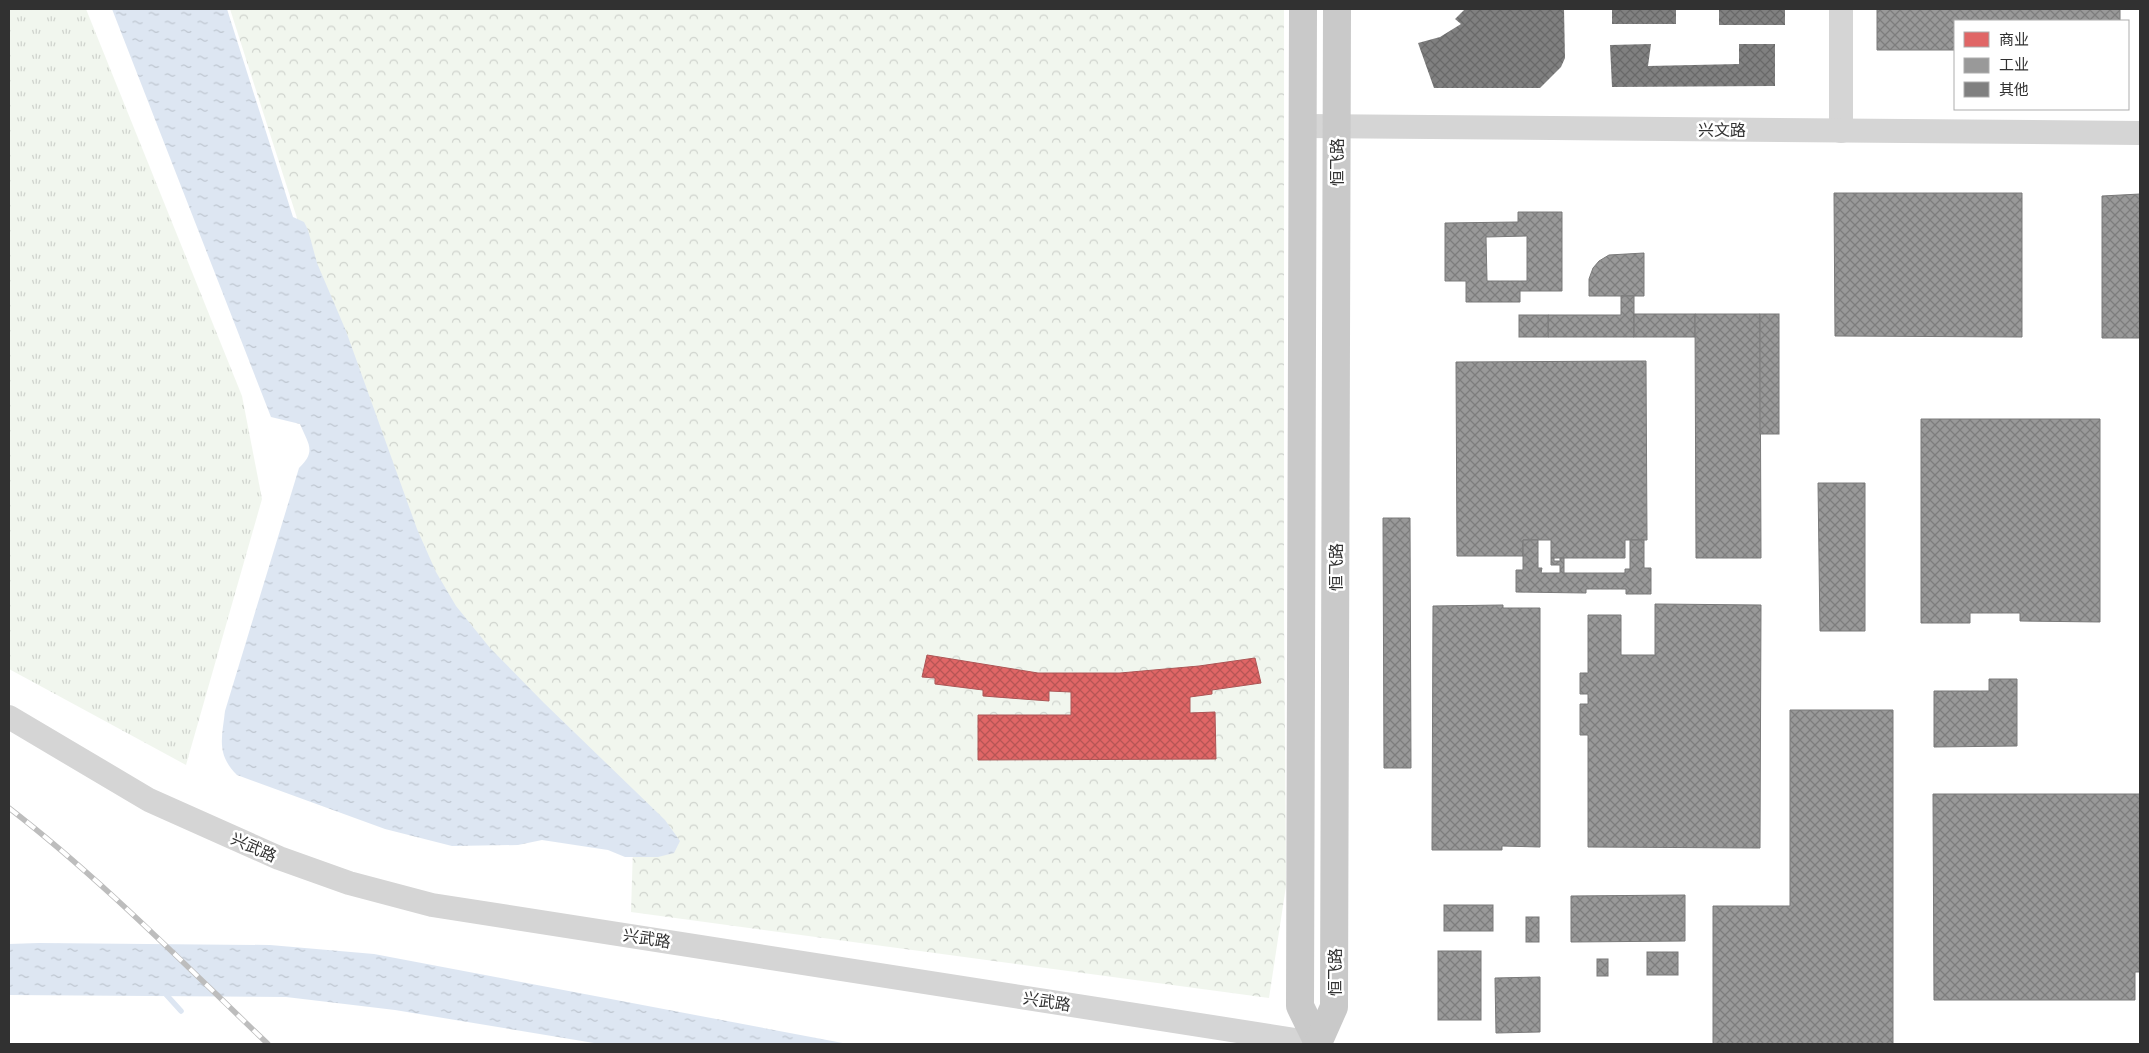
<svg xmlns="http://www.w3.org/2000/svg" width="2149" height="1053" font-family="Poppins,'Noto Sans SC',sans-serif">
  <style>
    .grass { fill: url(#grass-tufts) }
    .forest { fill: url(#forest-crowns) }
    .water { fill: url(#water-ripples) }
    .shops { fill: url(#shops-cross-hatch); stroke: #ac5656 }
    .industry { fill: url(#industry-cross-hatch); stroke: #7a7a7a; fill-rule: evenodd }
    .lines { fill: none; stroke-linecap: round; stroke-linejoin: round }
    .stream { stroke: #dde6f2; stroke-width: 5.5 }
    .building { fill: url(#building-cross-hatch) }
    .minor { stroke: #d5d5d5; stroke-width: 24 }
    .major { stroke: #c9c9c9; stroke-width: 28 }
    .rail-casing { stroke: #bdbdbd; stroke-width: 5.5 }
    .rail { stroke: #fff; stroke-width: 4; stroke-dasharray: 11; stroke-linecap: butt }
    .labels { text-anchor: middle; stroke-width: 5; stroke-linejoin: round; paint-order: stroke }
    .street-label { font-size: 16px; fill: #313131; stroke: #fff }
  </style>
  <defs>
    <pattern id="grass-tufts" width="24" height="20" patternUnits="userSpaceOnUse" patternTransform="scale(1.25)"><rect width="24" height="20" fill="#f1f6ee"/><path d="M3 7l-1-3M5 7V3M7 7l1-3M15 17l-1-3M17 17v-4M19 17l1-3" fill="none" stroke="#cfd3cd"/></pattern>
    <pattern id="forest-crowns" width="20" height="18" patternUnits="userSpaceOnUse" patternTransform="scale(1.25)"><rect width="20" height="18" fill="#f1f6ee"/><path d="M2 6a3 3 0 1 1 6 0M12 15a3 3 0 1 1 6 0" fill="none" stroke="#cfd3cd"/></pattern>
    <pattern id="water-ripples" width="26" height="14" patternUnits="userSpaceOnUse" patternTransform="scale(1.25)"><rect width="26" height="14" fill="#dde6f2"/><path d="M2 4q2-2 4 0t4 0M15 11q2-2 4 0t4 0" fill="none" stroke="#bec6d0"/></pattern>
    <pattern id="shops-cross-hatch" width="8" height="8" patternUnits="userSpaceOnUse" patternTransform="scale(1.25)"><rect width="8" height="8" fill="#e06666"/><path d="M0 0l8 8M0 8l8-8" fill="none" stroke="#b65555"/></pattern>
    <pattern id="industry-cross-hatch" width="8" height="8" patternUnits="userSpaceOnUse" patternTransform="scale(1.25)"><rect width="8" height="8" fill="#999"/><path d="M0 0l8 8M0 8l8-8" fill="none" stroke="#7d7d7d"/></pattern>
    <pattern id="building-cross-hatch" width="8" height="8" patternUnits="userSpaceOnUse" patternTransform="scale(1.25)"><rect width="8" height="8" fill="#808080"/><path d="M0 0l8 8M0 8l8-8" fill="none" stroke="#696969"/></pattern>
  </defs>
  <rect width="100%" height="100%" fill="#fff"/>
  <polygon class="grass" points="9,9 86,9 242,396 262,499 186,765 9,669"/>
  <polygon class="forest" points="230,9 1284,9 1284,615 1286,886 1269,998 631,912 634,816 484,675 396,527"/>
  <g class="water">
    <path d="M 112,9 L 227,9 L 293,217 L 304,222 L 308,230 L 317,263 L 346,331 L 417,529 L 436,572 L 456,606 L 490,648 L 544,703 L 665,820 L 680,841 L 674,853 L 658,857 L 625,857 L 608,850 L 542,840 L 518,845 L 452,846 L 385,829 L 237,775 C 216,754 222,738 225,711 L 299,468 C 317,451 308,444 300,424 L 271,417 Z"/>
    <polygon points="39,943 270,945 374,954 848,1044 600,1044 395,1010 286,997 9,995 9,944"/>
  </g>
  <polygon class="shops" points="927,655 1038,673 1120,673 1199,666 1255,658 1261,683 1212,690 1212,694 1190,697 1190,713 1215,712 1216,759 978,760 978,715 1071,715 1071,692 1049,691 1049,701 983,696 983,690 935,684 935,678 922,677"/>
  <g class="industry">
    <polygon points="1877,9 2120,9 2120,21 1955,21 1955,50 1877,50"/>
    <polygon points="1834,193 2022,193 2022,337 1835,336"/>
    <polygon points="2140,194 2140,338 2102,338 2102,196"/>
    <path d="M 1518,212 L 1562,212 L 1562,291 L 1520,291 L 1520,302 L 1466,302 L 1466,281 L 1445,281 L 1445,223 L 1518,222 ZM 1527,236 L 1527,281 L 1487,281 L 1486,237 Z"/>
    <polygon points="1644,253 1644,296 1589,296 1589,279 1593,268 1599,261 1609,255"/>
    <polygon points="1621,296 1634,296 1634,337 1548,337 1548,315 1621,315"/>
    <rect x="1634" y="314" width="61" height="23"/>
    <polygon points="1695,314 1760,314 1761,558 1696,558"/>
    <rect x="1760" y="314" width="19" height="120"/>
    <rect x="1519" y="315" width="29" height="22"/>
    <polygon points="1646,361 1647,540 1625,540 1625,558 1551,558 1551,540 1523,540 1523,556 1457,556 1456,362"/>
    <polygon points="1921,419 2100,419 2100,622 2020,621 2020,613 1970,613 1970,623 1921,623"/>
    <polygon points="1818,483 1865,483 1865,631 1820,631"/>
    <polygon points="1383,518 1410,518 1411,768 1384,768"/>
    <polygon points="1523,540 1538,540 1538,568 1542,568 1541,573 1560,573 1560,565 1551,565 1551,558 1554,558 1554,561 1560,561 1560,558 1564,558 1564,573 1625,573 1625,569 1630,569 1630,540 1644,540 1644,568 1651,568 1651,594 1626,594 1626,589 1586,589 1586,593 1516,592 1516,570 1523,570"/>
    <polygon points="1655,604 1761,605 1760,848 1588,847 1588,735 1580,735 1580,704 1588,704 1588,694 1580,694 1580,673 1588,673 1588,615 1621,615 1621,655 1655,655"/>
    <polygon points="1503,605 1503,608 1540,608 1540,847 1502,846 1502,850 1432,850 1433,606"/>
    <polygon points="1989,679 2017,679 2017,746 1934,747 1934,691 1989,691"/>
    <polygon points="1790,710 1893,710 1893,1044 1713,1044 1713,906 1790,906"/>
    <polygon points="1933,794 2140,794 2140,972 2135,972 2135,1000 1934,1000"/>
    <polygon points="1685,895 1685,941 1571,942 1571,896"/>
    <rect x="1444" y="905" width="49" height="26"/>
    <rect x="1526" y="917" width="13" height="25"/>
    <rect x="1438" y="951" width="43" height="69"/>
    <rect x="1647" y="952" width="31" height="23"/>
    <rect x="1597" y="959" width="11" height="17"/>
    <polygon points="1540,977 1540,1032 1496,1033 1495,978"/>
  </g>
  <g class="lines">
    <polyline class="stream" points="162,990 181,1011"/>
  </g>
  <g class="building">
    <polygon points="1465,9 1564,9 1565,58 1561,67 1540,88 1434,88 1418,43 1440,37 1461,24 1455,19"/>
    <rect x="1612" y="9" width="64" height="15"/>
    <rect x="1719" y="9" width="66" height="16"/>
    <polygon points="1651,44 1648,66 1739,64 1739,44 1775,44 1775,86 1612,87 1610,45"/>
  </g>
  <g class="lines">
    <g class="minor">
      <polyline points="1841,9 1841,131"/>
      <polyline points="1303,126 2140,133"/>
      <polyline points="9,717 149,800 279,858 349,883 432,905 1321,1044"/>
    </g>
    <g class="major">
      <polyline points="1303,9 1300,1006 1318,1043"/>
      <polyline points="1318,1043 1334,1007 1337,9"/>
    </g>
    <g class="rail-casing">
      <path id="rail" d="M 9,808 C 101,879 184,964 268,1044"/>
    </g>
    <use href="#rail" class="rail"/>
  </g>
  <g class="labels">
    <g class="street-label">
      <text x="1722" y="136">兴文路</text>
      <text transform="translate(1337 162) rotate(-90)" y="6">恒飞路</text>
      <text transform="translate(1336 567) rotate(-90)" y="6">恒飞路</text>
      <text transform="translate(254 847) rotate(24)" y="6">兴武路</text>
      <text transform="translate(647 938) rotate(9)" y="6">兴武路</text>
      <text transform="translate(1335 972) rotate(-90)" y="6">恒飞路</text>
      <text transform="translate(1047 1001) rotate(9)" y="6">兴武路</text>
    </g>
  </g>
  <rect width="2149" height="1053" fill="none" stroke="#313131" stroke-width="20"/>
  <rect x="1954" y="20" width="175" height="90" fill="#ffffff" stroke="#adadad"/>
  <rect x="1964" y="32" width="25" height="15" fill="#e06666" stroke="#adadad"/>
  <text x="1999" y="45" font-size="15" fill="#313131">商业</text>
  <rect x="1964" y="58" width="25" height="15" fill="#999999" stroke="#adadad"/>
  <text x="1999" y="70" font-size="15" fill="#313131">工业</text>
  <rect x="1964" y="82" width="25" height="15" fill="#808080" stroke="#adadad"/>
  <text x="1999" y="95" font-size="15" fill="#313131">其他</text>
</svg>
